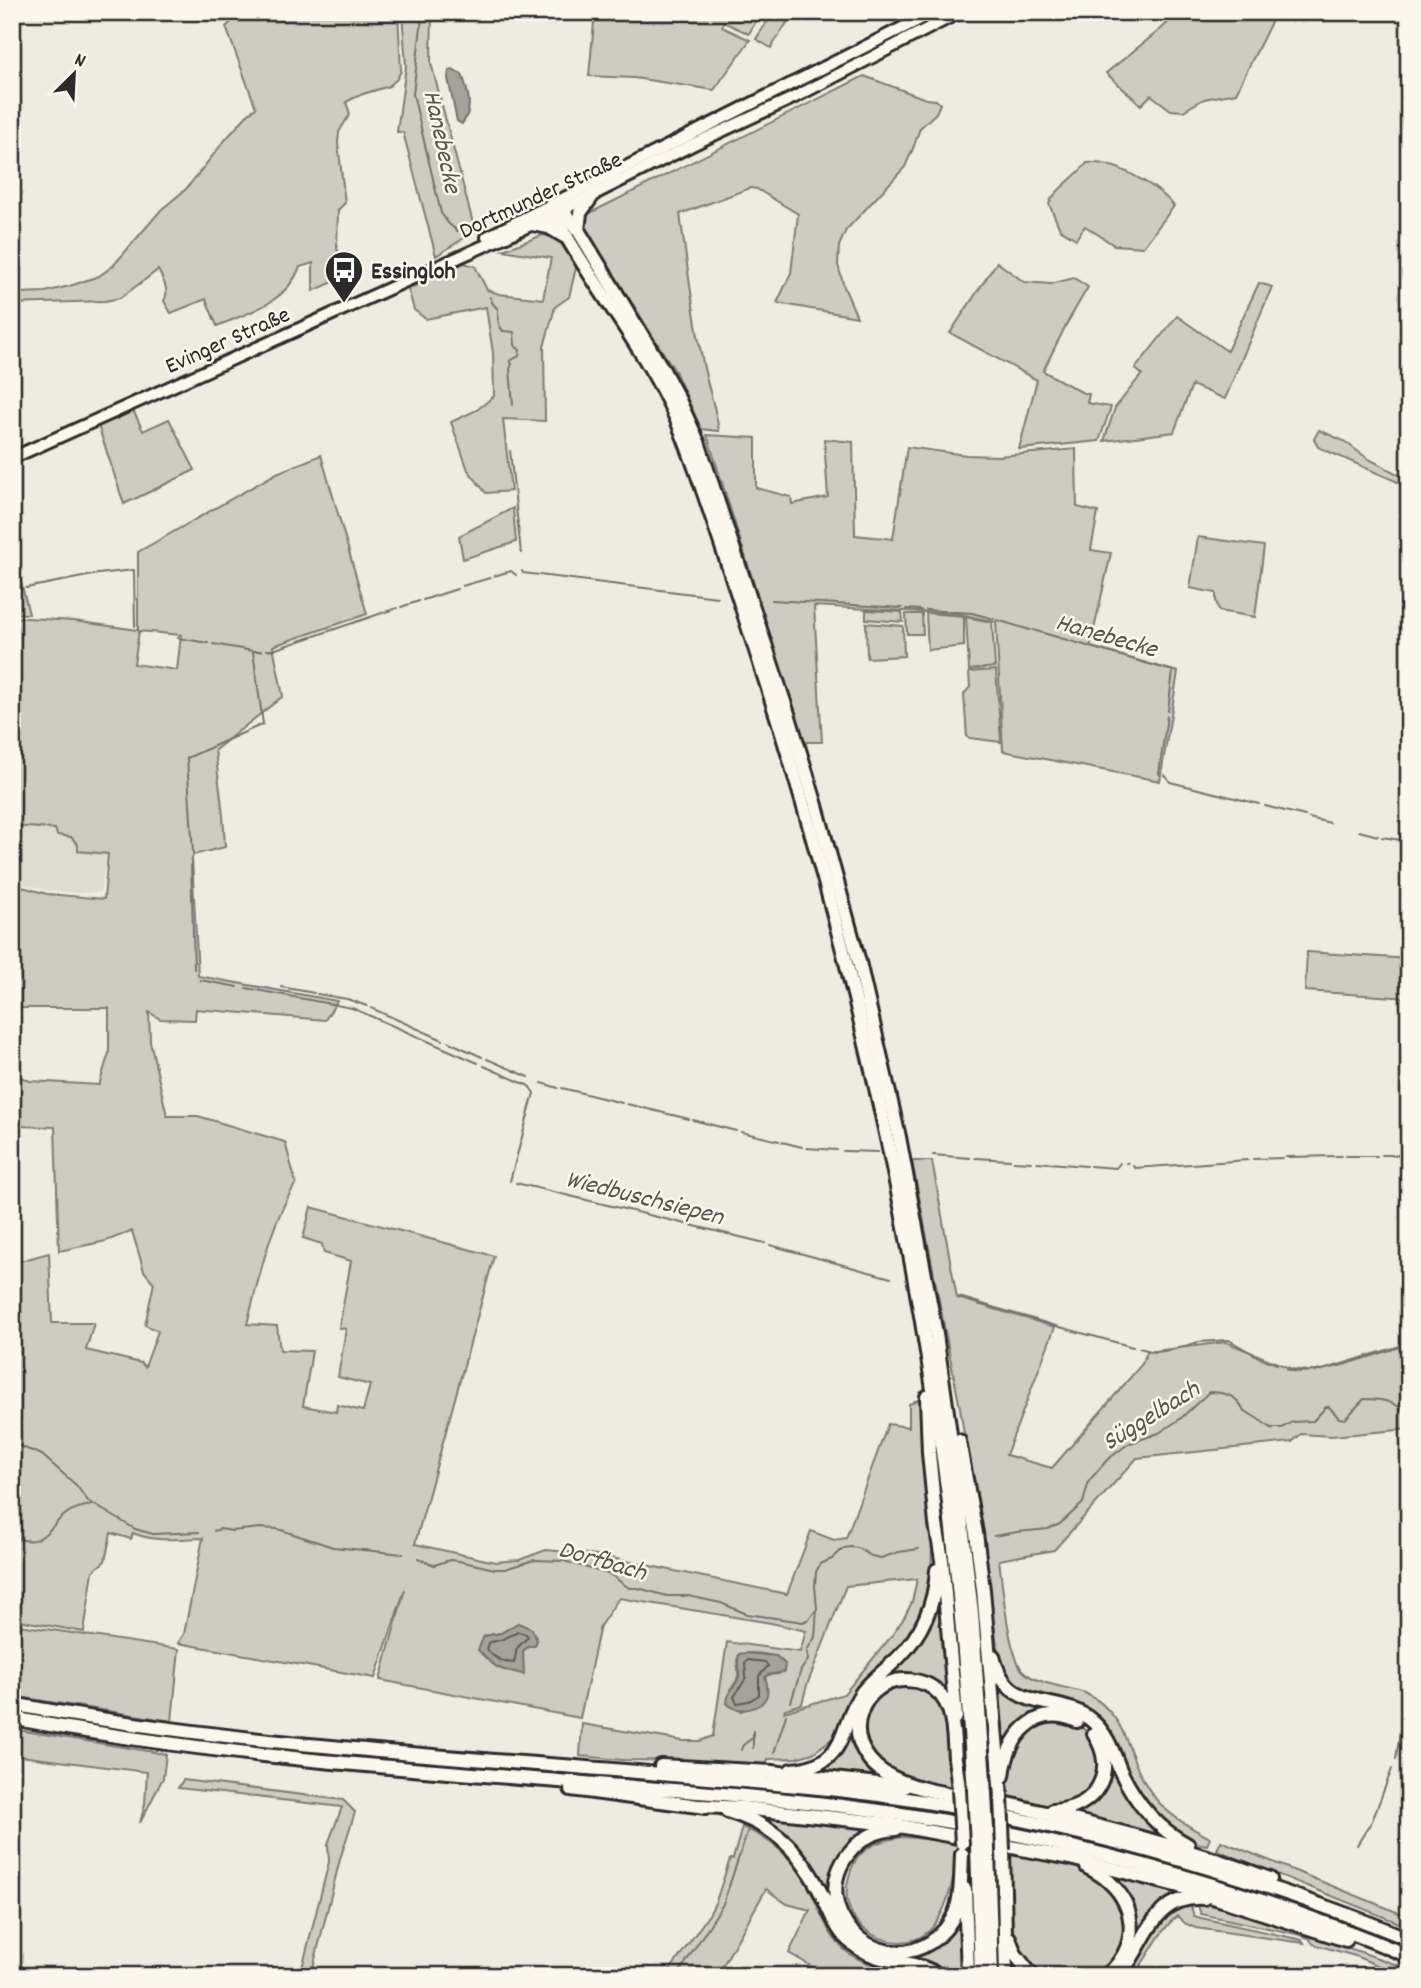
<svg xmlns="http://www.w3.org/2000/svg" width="1421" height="1988" font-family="Dekko,sans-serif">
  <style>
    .built { fill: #dedbd1 }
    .green { fill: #cecbc2; stroke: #7c7b76; stroke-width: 2; fill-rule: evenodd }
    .water { fill: #a4a29a; stroke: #74726e; stroke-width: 2 }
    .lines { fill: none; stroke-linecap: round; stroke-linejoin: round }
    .shore { stroke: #5b5b57; stroke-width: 2 }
    .stream { stroke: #74726e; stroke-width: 2 }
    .major-casing { stroke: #2b2b2b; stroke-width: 16 }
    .highway-casing { stroke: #2b2b2b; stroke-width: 18 }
    .major { stroke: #fbf7ec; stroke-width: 10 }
    .highway { stroke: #fbf7ec; stroke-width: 12 }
    .highway-bridge-casing { stroke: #2b2b2b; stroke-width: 18; stroke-linecap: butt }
    .highway-bridge { stroke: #fbf7ec; stroke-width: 12 }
    .labels { text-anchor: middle; stroke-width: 5; stroke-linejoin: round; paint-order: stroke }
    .street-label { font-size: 24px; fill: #2b2b2b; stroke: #fbf7ec }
    .poi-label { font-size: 24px; font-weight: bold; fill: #2b2b2b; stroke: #fbf7ec; text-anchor: start }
    .water-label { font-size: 26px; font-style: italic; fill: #555552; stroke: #fbf7ec }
  </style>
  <rect width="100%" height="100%" fill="#eeebe0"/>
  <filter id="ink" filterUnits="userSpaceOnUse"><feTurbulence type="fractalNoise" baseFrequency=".0143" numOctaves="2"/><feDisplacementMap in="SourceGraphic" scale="14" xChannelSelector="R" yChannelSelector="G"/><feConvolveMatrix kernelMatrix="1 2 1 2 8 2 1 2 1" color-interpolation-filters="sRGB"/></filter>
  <g filter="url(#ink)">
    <polygon class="built" points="12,826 55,829 57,835 70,837 79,845 78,851 108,853 100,892 78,893 47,890 12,881"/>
    <g class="green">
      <path d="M 241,12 L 398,12 L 401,71 L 397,79 L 389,86 L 360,95 L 346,102 L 350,114 L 339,132 L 338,143 L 345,203 L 338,210 L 337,248 L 347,276 L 313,291 L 313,263 L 300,267 C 285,304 250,312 217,326 L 206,299 L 171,313 L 164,301 C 170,291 163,279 158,270 L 120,298 L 105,301 L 12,304 L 12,300 L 18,293 L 45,292 L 70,286 L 99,276 L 113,266 L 161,210 L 186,189 L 226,139 L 249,113 L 256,108 L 226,27 Z"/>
      <polygon points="402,12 432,12 431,63 475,231 436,256 403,132 397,132 406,66"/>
      <polygon points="595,12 761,12 749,34 724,22 722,27 750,40 714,90 634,78 589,76"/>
      <polygon points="773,12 782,12 790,18 771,48 756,39"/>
      <polygon points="1179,12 1276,12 1236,93 1204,99 1183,111 1171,110 1151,95 1141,105 1106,73 1161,29"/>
      <path d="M 864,76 L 926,99 L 936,100 L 940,104 L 936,113 L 920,128 L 914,146 L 905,167 L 846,230 L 839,246 L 838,265 L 844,287 L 857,317 L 777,303 L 791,273 L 798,214 L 757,189 L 750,188 L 680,214 C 687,264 693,313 703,363 C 707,386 716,408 719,431 L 701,429 L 675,371 L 592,240 L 583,222 L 586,215 Z"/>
      <path d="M 1087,163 C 1115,161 1157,185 1174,206 L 1143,247 L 1114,245 L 1085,226 L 1076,239 L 1060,229 L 1049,204 C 1054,190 1077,176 1087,163 Z"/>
      <path d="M 543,235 C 563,238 567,251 576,268 L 569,297 L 555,307 L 544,347 L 545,421 L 503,419 L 511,491 L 486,493 L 468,470 L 451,422 L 477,410 L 494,396 L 493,353 L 486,307 L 426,319 L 414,310 L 408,289 L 464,263 L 475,266 L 487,290 L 499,294 L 543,299 L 551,258 L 503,250 Z"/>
      <polygon points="997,262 1024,282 1051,284 1074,278 1088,287 1066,325 1043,371 1083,393 1089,394 1087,403 1111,407 1099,441 1019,449 1037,380 950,333"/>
      <polygon points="1259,283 1272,287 1225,399 1192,385 1174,432 1104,441 1115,408 1142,374 1135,369 1177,316 1227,351"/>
      <polygon points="131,406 143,431 169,419 195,470 124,504 97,422"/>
      <polygon points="1319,430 1344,441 1367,458 1409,480 1409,487 1318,447 1314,439"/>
      <polygon points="707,435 756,438 756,488 791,497 792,504 828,497 824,439 853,442 855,535 893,539 907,447 966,455 999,456 1076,449 1077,507 1098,512 1091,550 1111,553 1090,647 1178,672 1160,781 1003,751 996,622 960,614 814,606 822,742 804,742"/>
      <path d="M 321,455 L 367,614 L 273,646 L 283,696 L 215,750 L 223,815 L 225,847 L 193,855 L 192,858 L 198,976 L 337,1001 L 325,1020 L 196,1009 L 195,1020 L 160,1019 L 149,1012 L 150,1041 L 167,1116 L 198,1116 L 285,1142 L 296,1183 C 269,1227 260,1275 247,1324 L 277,1326 L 280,1350 L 312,1351 L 303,1406 L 336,1412 L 337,1405 L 363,1411 L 370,1385 L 338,1377 L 346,1329 L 339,1328 L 351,1261 L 324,1253 L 322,1244 L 303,1238 L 311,1207 L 494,1256 L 415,1544 L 495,1562 L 519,1560 L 546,1550 L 597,1555 L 787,1594 L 811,1531 L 834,1540 L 846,1538 L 888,1424 L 909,1427 L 909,1404 L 923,1397 L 926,1473 L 932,1544 L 931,1578 L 924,1606 L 913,1628 L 897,1649 L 863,1683 L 838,1734 L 813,1753 L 796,1758 L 768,1759 L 766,1766 L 707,1763 L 706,1761 L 623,1760 L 580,1756 L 582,1724 L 683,1741 L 700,1741 L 713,1736 L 727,1642 L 800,1652 L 806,1631 L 771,1623 L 619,1598 L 600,1626 L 580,1718 L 380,1680 L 405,1589 L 375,1678 L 178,1643 L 184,1634 L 203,1538 C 179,1538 156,1543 133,1533 L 131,1539 L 111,1533 L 105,1561 L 93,1571 L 84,1632 L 12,1619 L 12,1263 L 49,1253 L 52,1323 L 94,1323 L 86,1350 L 141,1363 L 145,1367 L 158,1331 L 145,1325 L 154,1283 L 144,1271 L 132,1231 L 106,1241 L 59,1251 L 55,1127 L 12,1126 L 12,1076 L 20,1077 L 30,1081 L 99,1085 L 109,1053 L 109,1008 L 12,1008 L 12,884 L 47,894 L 104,899 L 108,854 L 78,851 L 78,845 L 71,837 L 57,835 L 55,829 L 12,826 L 12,617 L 74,621 L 138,630 L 138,552 L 277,473 ZM 139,631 L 181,635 L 177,670 L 134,664 ZM 917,1579 L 912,1602 L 904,1618 L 890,1638 L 844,1694 L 784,1712 L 785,1709 L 802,1704 L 807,1685 L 846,1586 ZM 518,1623 L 529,1646 L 523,1651 L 523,1658 L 517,1671 L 502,1669 L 484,1636 L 501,1633 ZM 745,1653 C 757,1653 770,1653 781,1660 L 779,1674 L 768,1675 L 765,1677 L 767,1685 L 762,1703 L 741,1711 L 730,1689 C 740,1680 739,1673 737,1660 Z"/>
      <polygon points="513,508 516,542 463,559 459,536"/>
      <polygon points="1198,537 1264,546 1255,617 1219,611 1216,601 1216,593 1190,588"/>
      <polygon points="12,546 29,614 12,613"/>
      <polygon points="866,610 902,612 903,622 866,619"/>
      <polygon points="926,613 964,616 964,646 928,650"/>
      <polygon points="906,614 922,614 923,634 907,634"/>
      <polygon points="966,617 992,622 995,667 969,670"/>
      <polygon points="866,623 903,626 904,656 867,658"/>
      <polygon points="996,670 1001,742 970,738 967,737 964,694 970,687 969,672"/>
      <polygon points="1307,952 1409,959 1409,998 1305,991"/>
      <path d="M 912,1161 L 932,1161 L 957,1298 L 1055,1327 L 1006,1455 L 1052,1468 L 1142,1364 L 1147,1352 L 1226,1342 L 1292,1369 L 1316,1372 L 1409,1343 L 1409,1429 L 1331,1436 L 1301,1434 L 1292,1442 L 1137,1458 L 1054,1550 L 999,1560 C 1003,1589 1007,1640 1019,1665 C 1027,1684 1067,1686 1085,1693 C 1093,1697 1101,1702 1107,1709 C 1121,1722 1127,1742 1134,1760 C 1151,1803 1170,1817 1210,1838 L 1207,1845 C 1172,1841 1141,1800 1127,1771 C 1118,1753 1114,1734 1099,1719 C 1079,1698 1048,1704 1024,1691 C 1013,1685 1006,1674 1000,1663 L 960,1408 Z"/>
      <polygon points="938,1582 949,1699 943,1692 887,1679 854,1733 892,1780 809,1771 816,1768 858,1705 895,1665"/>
      <polygon points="12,1624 179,1649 172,1721 12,1696"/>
      <path d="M 996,1674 C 1003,1684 1011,1694 1022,1700 C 1044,1712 1072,1706 1092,1724 C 1109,1739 1115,1766 1124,1785 C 1135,1808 1155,1825 1174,1841 L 1071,1814 C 1172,1762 1040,1647 1003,1758 L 1002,1758 Z"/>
      <path d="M 907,1685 C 926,1688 937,1696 946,1712 L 955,1789 C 930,1784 900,1779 879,1762 C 845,1733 867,1689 907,1685 Z"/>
      <path d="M 1053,1721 C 1059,1722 1068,1722 1074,1724 C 1107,1736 1105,1785 1078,1801 C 1060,1812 1027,1803 1007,1799 C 1008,1777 1009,1741 1031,1728 C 1037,1724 1046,1723 1053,1721 Z"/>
      <polygon points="12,1729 166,1754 163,1778 140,1823 145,1804 147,1772 12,1755"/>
      <polygon points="183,1780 343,1800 355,1812 340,1859 311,1976 300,1976 329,1862 328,1844 342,1807 178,1788"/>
      <path d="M 743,1813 L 880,1827 C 806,1855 825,1960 901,1955 C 916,1954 929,1949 940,1939 C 950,1930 954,1918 961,1909 L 963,1976 L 947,1976 L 940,1970 L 925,1964 L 884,1956 L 861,1946 L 852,1939 L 838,1921 L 816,1873 L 803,1855 L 777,1831 Z"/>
      <path d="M 742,1827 C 773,1840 797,1861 811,1892 C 822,1915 829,1940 851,1955 C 873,1969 900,1969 924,1976 L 828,1976 L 789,1953 L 810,1910 L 787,1904 L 766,1889 L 717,1976 L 666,1976 L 710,1913 L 716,1901 L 730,1859 L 733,1859 Z"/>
      <path d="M 904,1837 L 957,1842 C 957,1868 949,1909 931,1929 C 908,1954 862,1940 850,1910 C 845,1899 846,1884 850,1873 C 858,1847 879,1840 904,1837 Z"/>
      <polygon points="1221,1841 1409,1917 1409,1927 1217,1850"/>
      <polygon points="1008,1849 1062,1862 1083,1869 1097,1876 1118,1896 1126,1925 1122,1949 1108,1969 1099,1976 1041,1976 1027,1965 1015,1942 1011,1924"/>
      <polygon points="1104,1871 1189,1894 1180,1898 1127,1961 1134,1931"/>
      <polygon points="1197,1903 1225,1908 1312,1935 1409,1969 1409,1976 1397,1976 1396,1973 1355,1956 1313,1944 1309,1938 1296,1934 1201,1914"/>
      <path d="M 1190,1904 L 1194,1916 L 1201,1918 L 1302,1940 L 1304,1943 L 1196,1928 L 1186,1924 L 1177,1916 C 1158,1932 1149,1957 1133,1976 L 1126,1976 C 1139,1958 1153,1924 1170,1911 C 1176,1907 1183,1905 1190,1904 Z"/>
    </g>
    <g class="water">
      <path d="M 452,70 L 462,74 C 468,91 474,109 462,124 L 457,121 L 448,78 L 449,71 Z"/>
      <path d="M 518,1623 L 532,1629 L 537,1640 L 535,1646 L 529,1646 L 523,1651 L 524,1675 C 517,1671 509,1672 501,1669 C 491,1665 485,1657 478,1650 L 484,1636 L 501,1633 Z"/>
      <path d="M 745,1653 L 776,1656 L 785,1664 L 784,1672 L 768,1675 L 765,1677 C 767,1683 768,1689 767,1695 C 762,1711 736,1714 727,1703 C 728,1687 736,1688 739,1677 C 740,1669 736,1662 739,1654 Z"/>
    </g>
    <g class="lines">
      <g class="shore">
        <path d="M 518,1632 L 526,1634 L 528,1637 L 517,1648 L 514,1663 C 502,1663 494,1658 486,1649 L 488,1643 L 503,1639 Z"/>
        <polygon points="748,1660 765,1662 768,1666 759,1676 759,1695 749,1701 737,1703 734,1697 746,1678 745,1663"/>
      </g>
      <g class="stream">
        <polyline points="426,12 422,18 413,94 441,213 448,223 457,231"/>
        <path d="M 490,297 L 493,304 L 498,309 C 498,317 497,324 503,331 L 514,332 L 515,346 L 520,350 L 519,356 L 510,361 L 512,364 L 510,369 L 513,405"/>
        <polyline points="510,451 521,553"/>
        <polyline points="522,571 523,573 717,597"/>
        <polyline points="494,576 511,571 516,575"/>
        <polyline points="462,586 490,578"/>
        <polyline points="26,588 98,574 134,570 135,626"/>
        <polyline points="423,600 457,589"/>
        <polyline points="772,600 902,608"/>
        <polyline points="401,607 419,601"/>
        <polyline points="906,609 921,610"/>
        <polyline points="926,610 972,613 994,619"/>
        <polyline points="997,620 1030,630"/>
        <polyline points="1033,630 1173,671 1168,711"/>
        <polyline points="178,638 208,643"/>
        <polyline points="213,644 253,651 261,651"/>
        <polyline points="267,650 273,650 397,608"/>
        <polyline points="1159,774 1167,716"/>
        <polyline points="1165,775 1170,782 1259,804"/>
        <polyline points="1265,806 1305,816"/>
        <polyline points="1309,818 1330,823"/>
        <polyline points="1359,831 1378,836"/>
        <polyline points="1382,837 1407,841"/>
        <polyline points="193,853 187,758 263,724 253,651"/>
        <polyline points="191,861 194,969"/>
        <polyline points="200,980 238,987"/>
        <polyline points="281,987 314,993"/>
        <polyline points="246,988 352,1008 478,1063"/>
        <polyline points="317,994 347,999 367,1006"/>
        <polyline points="371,1008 443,1040"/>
        <polyline points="449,1042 482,1057"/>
        <polyline points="487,1059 529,1077"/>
        <polyline points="484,1066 529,1086 534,1093 510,1181"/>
        <polyline points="542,1083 558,1088"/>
        <polyline points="562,1088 622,1103"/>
        <polyline points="627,1104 689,1119"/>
        <polyline points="693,1120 736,1131"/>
        <polyline points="741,1132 779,1141"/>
        <polyline points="782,1142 802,1147"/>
        <polyline points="807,1148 820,1149"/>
        <polyline points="822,1149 837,1150"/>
        <polyline points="843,1151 878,1152"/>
        <polyline points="933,1155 970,1158"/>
        <polyline points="1381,1155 1406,1155"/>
        <polyline points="1345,1156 1377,1156"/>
        <polyline points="1286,1157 1341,1156"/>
        <polyline points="975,1158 1010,1160"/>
        <polyline points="1253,1159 1283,1158"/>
        <polyline points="1014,1161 1031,1162"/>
        <polyline points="1037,1162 1086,1166"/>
        <polyline points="1126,1163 1128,1163"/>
        <polyline points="1090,1166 1116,1168 1120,1163"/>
        <polyline points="1133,1166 1135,1168 1248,1160"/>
        <polyline points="516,1183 765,1243"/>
        <polyline points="770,1245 891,1278"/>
        <polyline points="959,1297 1056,1326 1133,1347"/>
        <polyline points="1139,1348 1155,1352 1171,1350 1199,1342 1229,1340 1262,1359 1277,1364"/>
        <path d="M 1287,1369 C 1311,1381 1381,1352 1409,1344"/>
        <polyline points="12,1443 42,1455 76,1485 88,1501 135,1529 153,1534 199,1532"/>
        <polyline points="214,1531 220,1529 232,1531 260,1528 278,1529 333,1547 403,1554"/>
        <path d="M 994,1536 L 1017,1532 L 1048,1529 L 1060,1524 L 1083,1503 L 1089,1481 L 1107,1460 L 1128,1444 L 1159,1433 L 1180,1419 L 1209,1392 C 1220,1392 1233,1394 1240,1404 C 1245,1410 1240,1408 1247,1412 C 1255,1417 1263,1422 1271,1428 L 1282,1428 L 1292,1422 L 1313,1421 L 1326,1407 L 1329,1407 L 1339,1418 L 1345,1419 L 1364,1399 C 1384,1399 1393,1401 1409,1414"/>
        <path d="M 12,1538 C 46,1547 45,1530 66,1514 C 74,1508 83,1506 93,1505"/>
        <polyline points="418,1558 434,1565 450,1560 459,1561 495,1569 505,1569 534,1560 564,1561 611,1575 629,1588 638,1588 667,1596 688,1596 721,1603 747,1614 803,1622 809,1619 817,1609"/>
        <polyline points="791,1702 801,1670 808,1660 807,1650 815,1637 817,1609 815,1586 816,1572 820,1564 832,1559 844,1548 851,1547 858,1548 871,1556 881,1558 899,1552 919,1549"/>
        <polyline points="753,1731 753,1748"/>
        <polyline points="741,1750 743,1745 754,1737"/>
        <polyline points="774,1753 786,1715"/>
        <polyline points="1396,1759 1404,1708 1409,1696"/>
        <polyline points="1357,1845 1372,1821 1392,1769"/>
        <polyline points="677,1976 723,1904 749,1827"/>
      </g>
      <g class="major-casing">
        <g id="major">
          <polyline points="487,237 934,12"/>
          <polyline points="12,458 544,219 694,144 793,98 960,12"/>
        </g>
      </g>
      <g class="highway-casing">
        <g id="highway">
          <polyline points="562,210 578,230 663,370 678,398 698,442 790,720 815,802 859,962 899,1137 936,1334 959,1498 972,1613 985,1794"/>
          <path d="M 554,214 C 591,285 645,346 677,420 C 692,456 704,493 716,529 C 733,579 749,629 765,679 C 850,945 912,1218 948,1495 C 960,1593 968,1693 974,1792"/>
          <polyline points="532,224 549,227 564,236"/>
          <polyline points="578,230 580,213 593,195"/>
          <polyline points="927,1397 929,1453 936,1524 942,1560 956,1717"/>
          <polyline points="959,1441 976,1533 983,1590 1001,1796"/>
          <path d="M 993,1656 C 1007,1716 1059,1693 1091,1720 C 1107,1733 1113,1752 1120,1770 C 1135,1802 1156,1828 1188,1845"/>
          <path d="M 12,1704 C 219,1743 428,1755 637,1772 C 715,1779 794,1784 872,1794 C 1057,1819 1236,1869 1409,1939"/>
          <path d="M 12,1718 C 209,1756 410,1769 609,1785 C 706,1793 804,1799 901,1814 C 1075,1840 1246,1888 1409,1956"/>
          <polyline points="661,1766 772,1772 904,1787"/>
          <path d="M 791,1770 C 851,1765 837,1725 863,1691 C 873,1679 887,1669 898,1658 C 922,1634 935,1603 937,1570"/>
          <path d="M 1003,1776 C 1007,1737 1035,1702 1077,1721"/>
          <polyline points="571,1789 706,1807"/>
          <path d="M 959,1789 C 958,1779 956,1768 955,1758 C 953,1730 955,1697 926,1684 C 916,1680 905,1679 895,1681 C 879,1685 866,1697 861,1712 C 852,1735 863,1758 883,1772 C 920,1796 978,1796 1021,1807 C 1105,1828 1189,1848 1270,1879"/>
          <polyline points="701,1806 744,1808 889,1824 1070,1858 1179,1886 1346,1940"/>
          <path d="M 727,1811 C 778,1826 802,1854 824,1899 C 832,1916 838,1933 853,1944 C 879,1965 914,1958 939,1976"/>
          <path d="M 1052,1811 C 1095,1810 1119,1772 1094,1734"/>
          <path d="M 896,1829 C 877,1830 861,1838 849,1853 C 806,1907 873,1979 931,1942 C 941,1935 950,1925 955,1913 C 962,1896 961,1873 962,1854"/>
          <polyline points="977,1846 981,1976"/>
          <polyline points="988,1848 992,1976"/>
          <polyline points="1003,1850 1006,1976"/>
          <path d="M 1087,1867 C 1133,1888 1148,1941 1106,1976"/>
          <polyline points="965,1889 968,1976"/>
          <polyline points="1009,1938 1015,1954 1032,1976"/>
          <path d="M 1124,1969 C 1148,1937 1154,1895 1204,1898"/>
        </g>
      </g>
      <use href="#major" class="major"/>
      <use href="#highway" class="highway"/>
      <g class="highway-bridge-casing">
        <g id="highway-bridge">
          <polyline points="959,1789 962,1843"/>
          <polyline points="974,1792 977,1846"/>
          <polyline points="985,1794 988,1848"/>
          <polyline points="1001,1796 1003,1850"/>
        </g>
      </g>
      <use href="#highway-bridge" class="highway-bridge"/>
    </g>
  </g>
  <defs>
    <g id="bus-pin" transform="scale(2.0125)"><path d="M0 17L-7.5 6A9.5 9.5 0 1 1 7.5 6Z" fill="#2b2b2b" stroke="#fbf7ec"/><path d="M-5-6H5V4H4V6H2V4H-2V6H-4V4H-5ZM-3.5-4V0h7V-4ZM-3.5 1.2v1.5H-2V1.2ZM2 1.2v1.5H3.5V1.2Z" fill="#fff"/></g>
  </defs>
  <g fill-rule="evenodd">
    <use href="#bus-pin" x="344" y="270"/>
  </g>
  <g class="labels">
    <g class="street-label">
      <text transform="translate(540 194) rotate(-25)" y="8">Dortmunder Straße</text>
      <text transform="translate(227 339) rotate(-24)" y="8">Evinger Straße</text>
    </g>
    <g class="poi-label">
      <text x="371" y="278">Essingloh</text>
    </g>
    <g class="water-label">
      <text transform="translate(444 141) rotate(78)" y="9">Hanebecke</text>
      <text transform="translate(1107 634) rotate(16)" y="9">Hanebecke</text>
      <text transform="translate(645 1196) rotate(14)" y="9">Wiedbuschsiepen</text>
      <text transform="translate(1150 1414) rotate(-32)" y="9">Süggelbach</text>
      <text transform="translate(603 1559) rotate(16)" y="9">Dorfbach</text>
    </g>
  </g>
  <rect width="1421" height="1988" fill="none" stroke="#fbf7ec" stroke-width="42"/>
  <rect x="21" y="21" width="1379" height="1946" fill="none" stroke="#2b2b2b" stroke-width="2.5" filter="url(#ink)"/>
  <g transform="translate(74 74) rotate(24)" stroke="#fbf7ec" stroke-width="5" paint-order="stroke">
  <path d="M0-5L12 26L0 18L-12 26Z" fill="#2b2b2b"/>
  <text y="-10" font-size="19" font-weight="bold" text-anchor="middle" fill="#2b2b2b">N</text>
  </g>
</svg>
